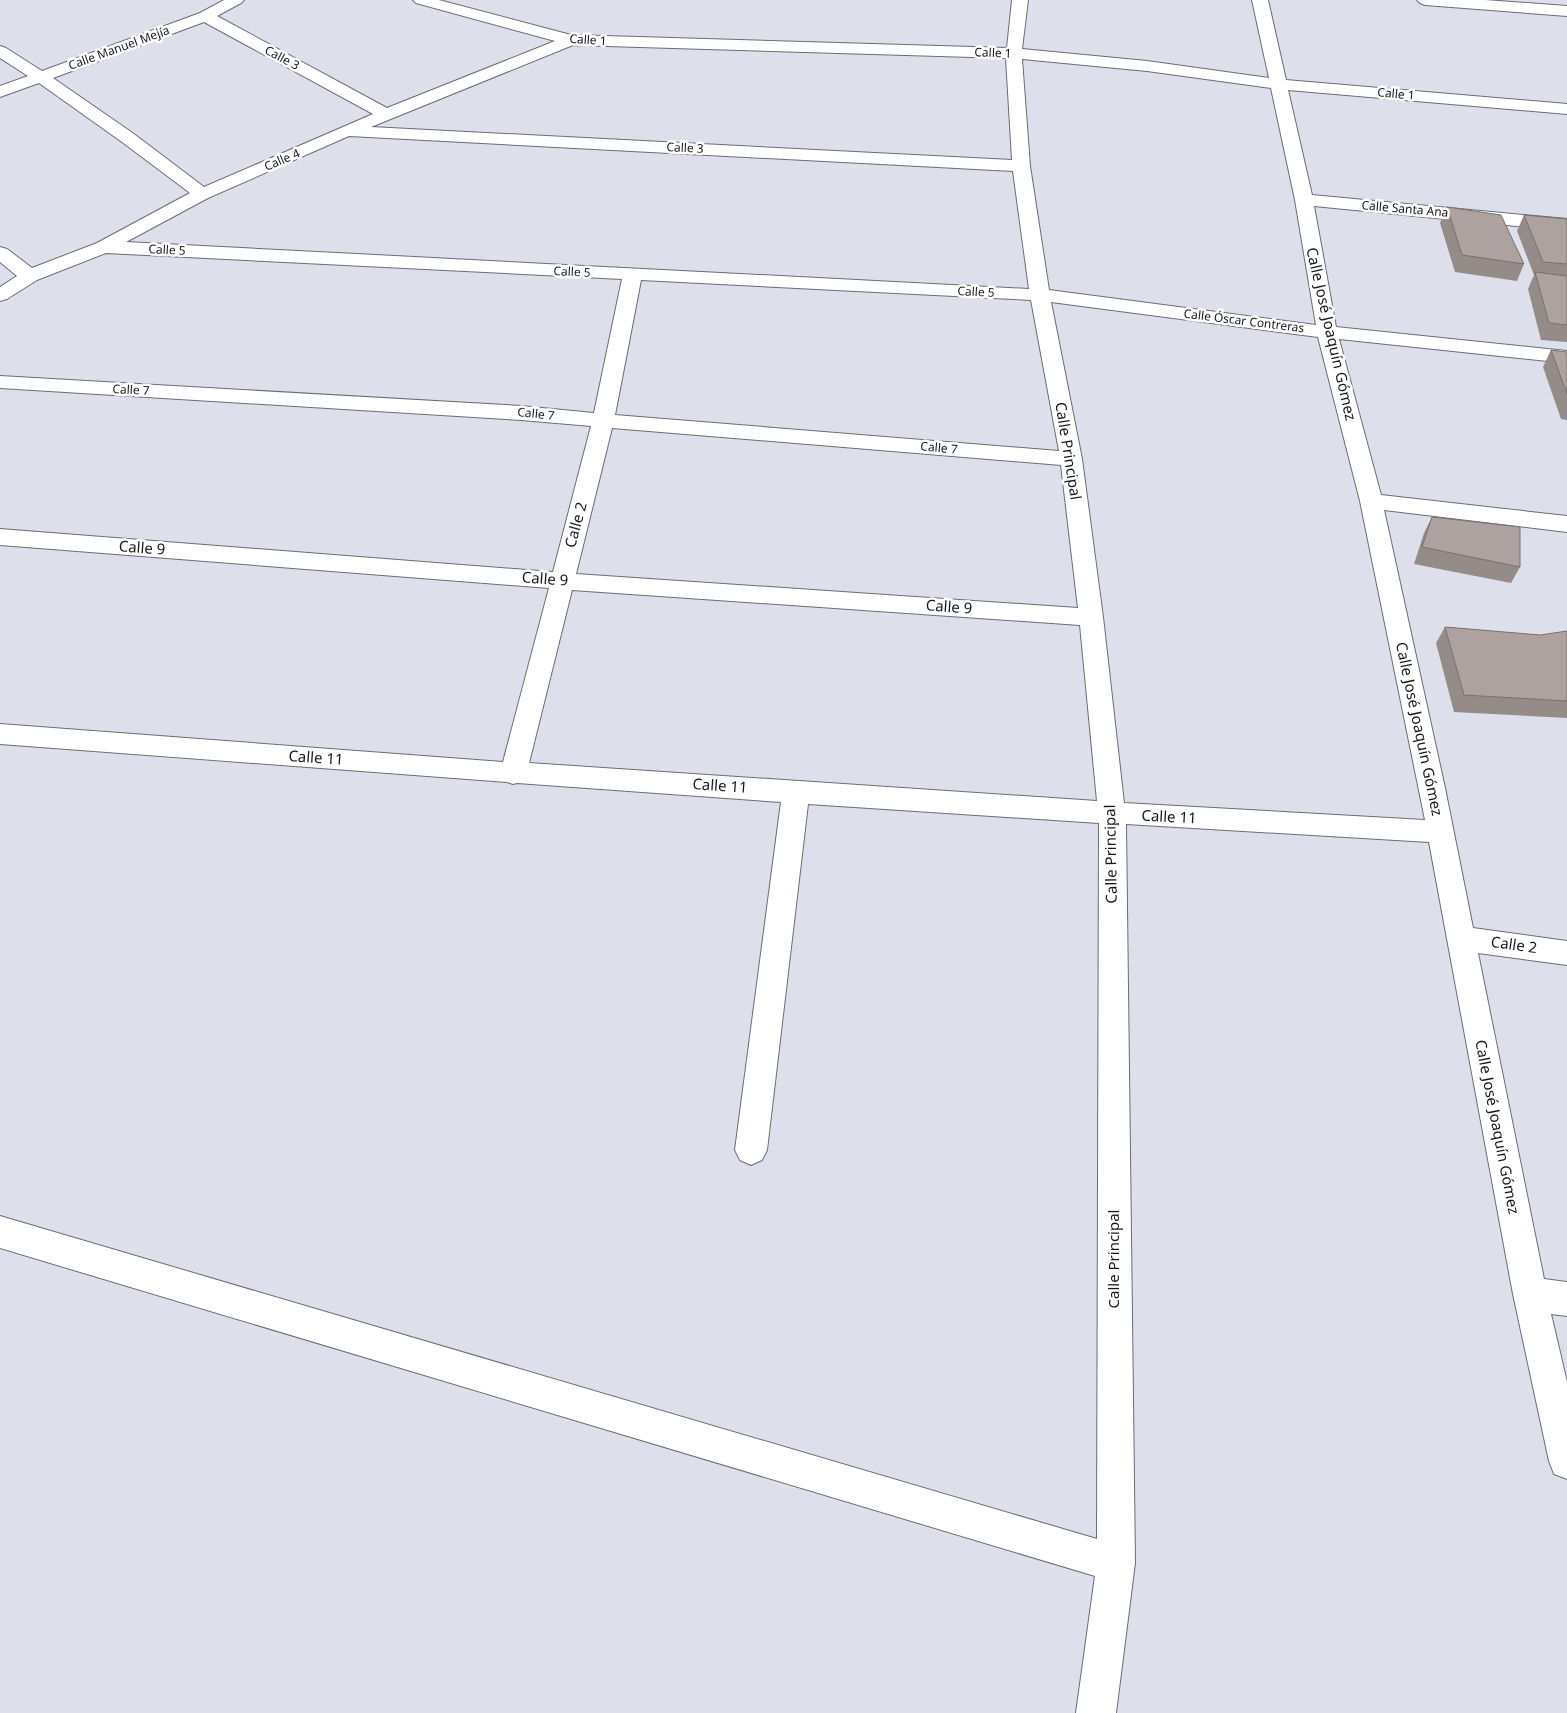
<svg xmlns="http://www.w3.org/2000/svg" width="1567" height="1713" font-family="'Noto Sans',sans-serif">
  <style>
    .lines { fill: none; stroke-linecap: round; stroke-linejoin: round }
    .minor-casing { stroke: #6a6d76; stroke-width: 2 }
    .minor { fill: #fff; fill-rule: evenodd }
    .wall { fill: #958b89 }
    .building { fill: #ada29f; stroke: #79716f }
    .labels { text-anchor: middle; stroke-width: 5; stroke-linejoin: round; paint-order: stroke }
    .far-street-label { font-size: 12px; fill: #17181c; stroke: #fff }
    .street-label { font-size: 15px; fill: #17181c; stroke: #fff }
  </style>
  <rect width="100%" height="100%" fill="#dde0ea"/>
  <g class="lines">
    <g class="minor-casing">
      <g id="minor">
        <path d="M 224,0 L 244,0 L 241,3 L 217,16 L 387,108 L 555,41 L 416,3 L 413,0 L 439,0 L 571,35 L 1007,48 L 1012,0 L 1028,0 L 1022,49 L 1147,61 L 1269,78 L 1252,0 L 1268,0 L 1286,80 L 1567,104 L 1567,114 L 1288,90 L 1312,195 L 1567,219 L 1567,231 L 1314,206 L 1336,327 L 1567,351 L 1567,363 L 1339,339 L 1381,495 L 1567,516 L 1567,532 L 1384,510 L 1445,788 L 1473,928 L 1567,941 L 1567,965 L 1478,953 L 1544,1279 L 1567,1282 L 1567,1316 L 1551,1314 L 1567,1382 L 1567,1479 L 1554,1474 L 1549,1461 L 1513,1294 L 1429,842 L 1126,824 L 1135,1563 L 1116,1713 L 1076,1713 L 1095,1576 L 0,1248 L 0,1216 L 1097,1539 L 1099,823 L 808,804 L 767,1150 L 762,1160 L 751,1165 L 740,1160 L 735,1150 L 781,802 L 517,783 L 513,784 L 507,782 L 0,744 L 0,724 L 503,762 L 549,588 L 0,545 L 0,529 L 553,572 L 591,426 L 521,420 L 0,388 L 0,376 L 521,406 L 594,413 L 622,279 L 106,253 L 37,280 L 7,299 L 0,301 L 0,287 L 17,276 L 0,262 L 0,247 L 7,249 L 32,268 L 97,243 L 190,193 L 122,142 L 39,83 L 0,97 L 0,86 L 28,76 L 0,58 L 0,46 L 6,48 L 42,71 L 200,13 ZM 204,22 L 373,114 L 204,187 L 134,134 L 53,78 ZM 573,45 L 1006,58 L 1012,160 L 371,127 ZM 1022,59 L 1147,71 L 1271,88 L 1295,200 L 1316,325 L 1049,290 L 1030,166 ZM 349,136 L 1013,171 L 1029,289 L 126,242 L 208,198 ZM 641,280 L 1031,300 L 1059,451 L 615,415 ZM 1051,302 L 1318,337 L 1360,501 L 1425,820 L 1124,803 L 1103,617 L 1082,459 ZM 612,428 L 1061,465 L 1078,608 L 576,574 ZM 572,590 L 1080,625 L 1097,801 L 529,763 Z"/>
        <polygon points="1417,0 1485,0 1567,6 1567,16 1425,5 1420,3"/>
      </g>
    </g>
    <use href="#minor" class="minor"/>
  </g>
  <g class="wall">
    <polygon points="1447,207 1524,264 1517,281 1455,272 1440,223"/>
    <polygon points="1524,215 1567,219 1567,342 1541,340 1528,289 1534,275 1517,231"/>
    <polygon points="1551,350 1567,352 1567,420 1561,419 1543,367"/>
    <polygon points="1432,517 1520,567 1511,583 1414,564 1424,533"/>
    <polygon points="1445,627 1540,635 1567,631 1567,718 1454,712 1436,643"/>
  </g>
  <g class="building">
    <polygon points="1447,207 1501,215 1524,264 1462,255"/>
    <polygon points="1524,215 1567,219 1567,264 1543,262"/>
    <polygon points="1535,272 1567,276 1567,325 1549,323"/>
    <polygon points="1551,350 1567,352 1567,394"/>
    <polygon points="1432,517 1520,527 1520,567 1422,547"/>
    <polygon points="1445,627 1540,635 1567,631 1567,701 1464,695"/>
  </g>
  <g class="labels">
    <g class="far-street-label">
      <text transform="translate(588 40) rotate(4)" y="4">Calle 1</text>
      <text transform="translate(119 48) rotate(-20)" y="4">Calle Manuel Mejía</text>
      <text transform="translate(993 53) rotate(2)" y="4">Calle 1</text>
      <text transform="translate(282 58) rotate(28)" y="4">Calle 3</text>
      <text transform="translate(1396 94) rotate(5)" y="4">Calle 1</text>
      <text transform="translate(685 148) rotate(3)" y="4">Calle 3</text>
      <text transform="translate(282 160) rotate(-23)" y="4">Calle 4</text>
      <text transform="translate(1405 209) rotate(5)" y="4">Calle Santa Ana</text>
      <text transform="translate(167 250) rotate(3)" y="4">Calle 5</text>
      <text transform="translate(572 272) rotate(3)" y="4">Calle 5</text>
      <text transform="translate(976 292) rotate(3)" y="4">Calle 5</text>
      <text transform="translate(1244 321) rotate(7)" y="4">Calle Óscar Contreras</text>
      <text transform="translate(131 390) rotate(3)" y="4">Calle 7</text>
      <text transform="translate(536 414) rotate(6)" y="4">Calle 7</text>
      <text transform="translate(939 448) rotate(5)" y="4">Calle 7</text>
    </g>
    <g class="street-label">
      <text transform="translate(1331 334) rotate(77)" y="5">Calle José Joaquín Gómez</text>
      <text transform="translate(1068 451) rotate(81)" y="5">Calle Principal</text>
      <text transform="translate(576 525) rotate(-75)" y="5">Calle 2</text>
      <text transform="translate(142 548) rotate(4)" y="5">Calle 9</text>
      <text transform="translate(545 579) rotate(4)" y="5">Calle 9</text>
      <text transform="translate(949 607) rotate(4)" y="5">Calle 9</text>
      <text transform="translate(1419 729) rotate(78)" y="5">Calle José Joaquín Gómez</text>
      <text transform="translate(316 758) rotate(4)" y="5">Calle 11</text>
      <text transform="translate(720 786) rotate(4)" y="5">Calle 11</text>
      <text transform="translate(1169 817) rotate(3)" y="5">Calle 11</text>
      <text transform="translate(1111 854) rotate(-91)" y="5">Calle Principal</text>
      <text transform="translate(1514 945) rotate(8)" y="5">Calle 2</text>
      <text transform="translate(1497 1127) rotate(79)" y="5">Calle José Joaquín Gómez</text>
      <text transform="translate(1114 1259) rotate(-90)" y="5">Calle Principal</text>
    </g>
  </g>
</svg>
